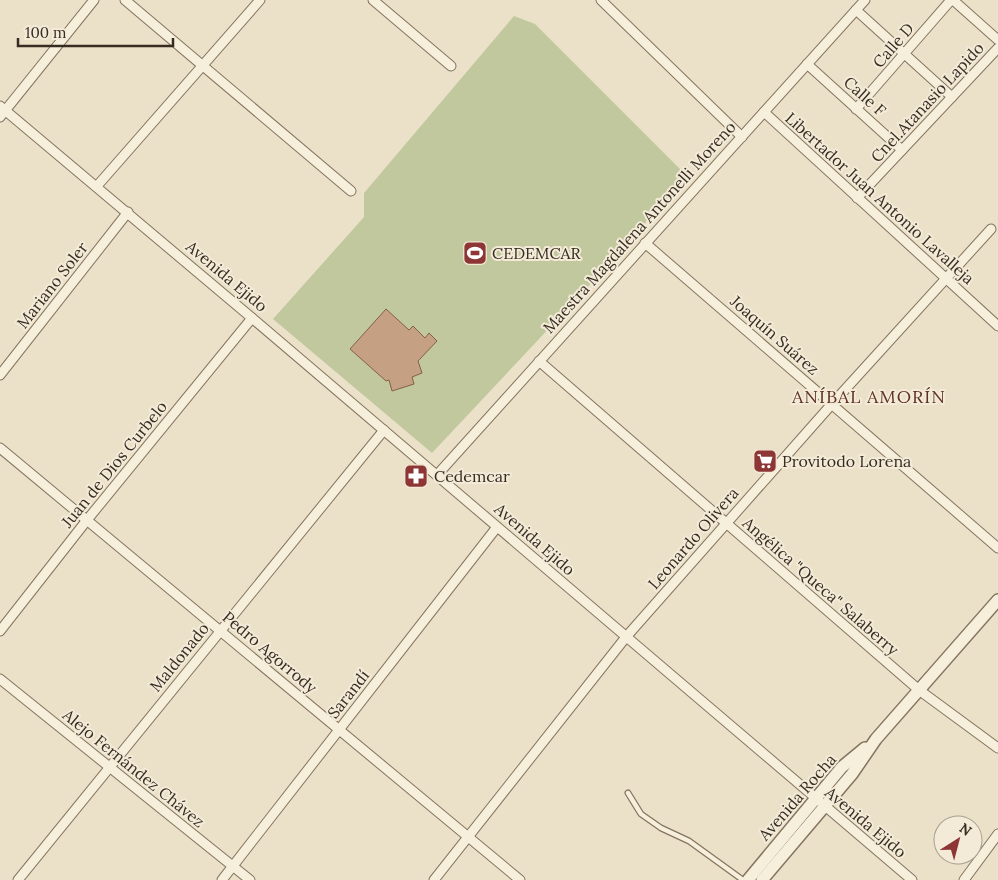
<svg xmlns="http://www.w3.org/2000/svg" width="998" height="880" font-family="Lora,serif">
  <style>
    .green { fill: #c2c89e }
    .building { fill: #c5a083; stroke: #826047 }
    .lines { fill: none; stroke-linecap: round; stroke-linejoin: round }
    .service-casing { stroke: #85745f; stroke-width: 7 }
    .minor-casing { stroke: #85745f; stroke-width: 11 }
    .tertiary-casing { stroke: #85745f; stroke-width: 14 }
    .service { stroke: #f6efdc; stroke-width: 4.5 }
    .minor { stroke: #f6efdc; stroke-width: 9 }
    .tertiary { stroke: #f6efdc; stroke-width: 11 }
    .labels { text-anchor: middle; stroke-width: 4; stroke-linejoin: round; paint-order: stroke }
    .street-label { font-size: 16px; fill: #372c21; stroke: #f3ebd8 }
    .poi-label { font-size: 16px; fill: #372c21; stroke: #f3ebd8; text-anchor: start }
    .neighbourhood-label { font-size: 18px; letter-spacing: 1px; fill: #603225; stroke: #f3ebd8 }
  </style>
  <rect width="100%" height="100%" fill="#ebe1c9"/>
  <polygon class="green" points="514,16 535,24 687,176 586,289 432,453 273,319 364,217 364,193"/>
  <polygon class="building" points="386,309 409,330 413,326 425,338 429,333 437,341 418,361 422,373 412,377 414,384 392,391 389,380 386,381 350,349"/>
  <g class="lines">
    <g class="service-casing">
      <polyline id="service" points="628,793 641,814 661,828 689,841 743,880"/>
    </g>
    <g class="minor-casing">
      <g id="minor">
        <polyline points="125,0 351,191"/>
        <polyline points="373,0 451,66"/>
        <polyline points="601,0 742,137"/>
        <polyline points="953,0 998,40"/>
        <polyline points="856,10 952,97"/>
        <polyline points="807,64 902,150"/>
        <polyline points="0,106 252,318 912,880"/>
        <polyline points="856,109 951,0"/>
        <polyline points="764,112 998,326"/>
        <polyline points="0,117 94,0"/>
        <polyline points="97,186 260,0"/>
        <polyline points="857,198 998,48"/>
        <polyline points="645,243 998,548"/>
        <polyline points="539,361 919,690 998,748"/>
        <polyline points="0,375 128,212"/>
        <polyline points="0,448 520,880"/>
        <polyline points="437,475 865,0"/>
        <polyline points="0,631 87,520 252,318"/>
        <polyline points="0,679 250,880"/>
        <polyline points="18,880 384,430"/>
        <polyline points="222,880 497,527"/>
        <polyline points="434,880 626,637 831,405 991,229"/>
        <polyline points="964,880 998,834"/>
      </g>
    </g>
    <g class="tertiary-casing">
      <g id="tertiary">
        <polyline points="748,880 842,767 865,748"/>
        <polyline points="762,880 852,774 876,739 998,600"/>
      </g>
    </g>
    <use href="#service" class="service"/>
    <use href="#minor" class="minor"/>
    <use href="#tertiary" class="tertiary"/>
  </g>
  <defs>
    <g id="stadium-square" transform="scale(1.25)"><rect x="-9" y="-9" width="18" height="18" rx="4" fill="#8e3635" stroke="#f3ebd8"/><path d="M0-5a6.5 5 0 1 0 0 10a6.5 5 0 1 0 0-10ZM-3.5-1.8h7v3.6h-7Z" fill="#fff"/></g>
    <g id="supermarket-square" transform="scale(1.25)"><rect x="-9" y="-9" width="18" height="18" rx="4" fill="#8e3635" stroke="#f3ebd8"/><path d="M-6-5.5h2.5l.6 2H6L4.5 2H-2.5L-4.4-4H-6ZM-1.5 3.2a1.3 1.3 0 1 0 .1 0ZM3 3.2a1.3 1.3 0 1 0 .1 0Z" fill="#fff"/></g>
    <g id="pharmacy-square" transform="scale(1.25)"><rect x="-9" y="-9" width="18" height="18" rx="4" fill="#8e3635" stroke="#f3ebd8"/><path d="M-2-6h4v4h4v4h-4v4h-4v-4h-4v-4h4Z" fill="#fff"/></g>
  </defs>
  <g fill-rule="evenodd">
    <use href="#stadium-square" x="475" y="253"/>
    <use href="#supermarket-square" x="765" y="461"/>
    <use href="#pharmacy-square" x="416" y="476"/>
  </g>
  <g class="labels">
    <g class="street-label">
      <text transform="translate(893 45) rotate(-49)" y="6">Calle D</text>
      <text transform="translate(865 96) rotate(42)" y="6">Calle F</text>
      <text transform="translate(927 102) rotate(-47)" y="6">Cnel.Atanasio Lapido</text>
      <text transform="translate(880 198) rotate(42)" y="6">Libertador Juan Antonio Lavalleja</text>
      <text transform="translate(639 227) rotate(-48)" y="6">Maestra Magdalena Antonelli Moreno</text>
      <text transform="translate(227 276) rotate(40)" y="6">Avenida Ejido</text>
      <text transform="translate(52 285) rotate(-52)" y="6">Mariano Soler</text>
      <text transform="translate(775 335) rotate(41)" y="6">Joaquín Suárez</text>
      <text transform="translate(114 464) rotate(-51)" y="6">Juan de Dios Curbelo</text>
      <text transform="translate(693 538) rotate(-49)" y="6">Leonardo Olivera</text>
      <text transform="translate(535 539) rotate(41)" y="6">Avenida Ejido</text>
      <text transform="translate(821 586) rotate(41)" y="6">Angélica "Queca" Salaberry</text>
      <text transform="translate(270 652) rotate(40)" y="6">Pedro Agorrody</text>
      <text transform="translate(179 657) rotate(-51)" y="6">Maldonado</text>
      <text transform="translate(348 694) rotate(-52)" y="6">Sarandí</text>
      <text transform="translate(134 768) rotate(39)" y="6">Alejo Fernández Chávez</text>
      <text transform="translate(797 797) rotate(-49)" y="6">Avenida Rocha</text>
      <text transform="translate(866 822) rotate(40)" y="6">Avenida Ejido</text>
    </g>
    <g class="poi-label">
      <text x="492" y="259">CEDEMCAR</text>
      <text x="782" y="467">Provitodo Lorena</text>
      <text x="434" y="482">Cedemcar</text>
    </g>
    <g class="neighbourhood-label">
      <text x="869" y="403">ANÍBAL AMORÍN</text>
    </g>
  </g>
  <g transform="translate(958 840) rotate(36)"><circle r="24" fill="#f3ebd8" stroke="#a89f8f"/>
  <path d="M0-4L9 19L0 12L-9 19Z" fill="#8e3635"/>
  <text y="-8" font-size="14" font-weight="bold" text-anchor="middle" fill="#372c21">N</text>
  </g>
  <path d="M18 38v8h155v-8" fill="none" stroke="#372c21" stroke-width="2.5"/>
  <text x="25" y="38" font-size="15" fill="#372c21" stroke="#f3ebd8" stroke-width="4" paint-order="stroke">100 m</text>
</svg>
